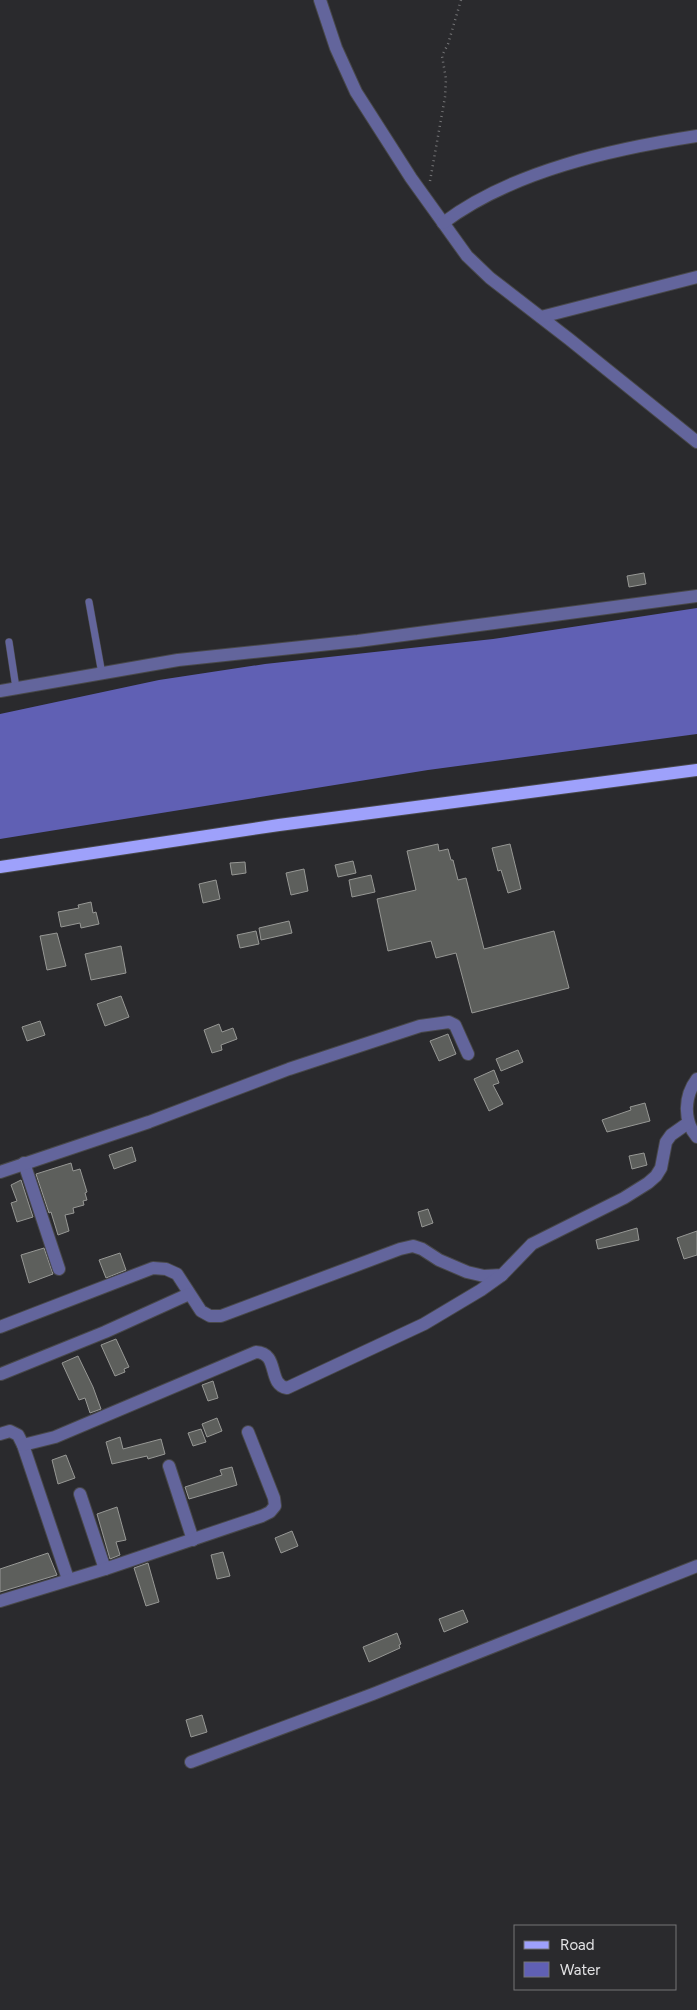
<svg xmlns="http://www.w3.org/2000/svg" width="697" height="2010" font-family="Figtree,sans-serif">
  <style>
    .water { fill: #6060b4 }
    .building { fill: #5d5f5c; stroke: #979895 }
    .lines { fill: none; stroke-linecap: round; stroke-linejoin: round }
    .service-casing { stroke: #48484a; stroke-width: 8 }
    .minor-casing { stroke: #48484a; stroke-width: 14 }
    .primary-casing { stroke: #48484a; stroke-width: 14 }
    .path { stroke: #747476; stroke-width: 2.5; stroke-dasharray: 1 4; stroke-linecap: butt }
    .service { stroke: #63659c; stroke-width: 7 }
    .minor { stroke: #63659c; stroke-width: 12 }
    .primary { stroke: #9ea1fb; stroke-width: 12 }
  </style>
  <rect width="100%" height="100%" fill="#2a2a2d"/>
  <polygon class="water" points="697,608 697,734 428,770 0,839 0,714 159,680 265,664 493,639"/>
  <g class="building">
    <polygon points="644,573 646,584 629,587 627,576"/>
    <polygon points="438,844 439,851 448,849 451,860 453,860 458,880 466,878 484,949 554,931 569,988 472,1013 456,953 436,958 431,941 388,951 377,899 416,890 407,851"/>
    <polygon points="510,844 521,889 508,893 501,870 498,871 492,848"/>
    <polygon points="353,861 356,873 338,877 335,865"/>
    <polygon points="245,862 246,873 232,875 230,863"/>
    <polygon points="304,869 308,891 291,895 286,873"/>
    <polygon points="371,875 375,892 352,897 349,880"/>
    <polygon points="216,880 220,899 203,903 199,884"/>
    <polygon points="91,902 93,913 96,912 99,924 81,928 80,923 61,927 58,912 79,908 78,905"/>
    <polygon points="289,921 292,933 261,940 259,928"/>
    <polygon points="256,931 259,944 240,948 237,935"/>
    <polygon points="57,933 66,966 47,970 40,936"/>
    <polygon points="121,946 126,973 91,980 85,954"/>
    <polygon points="121,996 129,1017 105,1026 97,1004"/>
    <polygon points="40,1021 45,1035 27,1041 22,1027"/>
    <polygon points="219,1024 222,1032 233,1028 237,1039 221,1045 222,1050 212,1053 204,1030"/>
    <polygon points="448,1034 456,1054 439,1061 430,1041"/>
    <polygon points="518,1050 523,1062 501,1071 496,1059"/>
    <polygon points="494,1070 499,1083 493,1085 503,1104 489,1111 474,1079"/>
    <polygon points="645,1103 650,1121 607,1132 602,1120 631,1110 630,1107"/>
    <polygon points="132,1147 136,1161 114,1169 109,1155"/>
    <polygon points="644,1153 647,1165 632,1169 629,1156"/>
    <polygon points="71,1163 73,1171 80,1169 87,1192 85,1193 87,1200 83,1201 84,1205 73,1208 74,1213 65,1215 69,1231 58,1235 51,1212 49,1213 36,1174"/>
    <polygon points="21,1180 33,1217 17,1222 11,1203 17,1201 11,1185"/>
    <polygon points="428,1209 433,1223 422,1227 418,1212"/>
    <polygon points="637,1228 639,1240 598,1249 596,1240"/>
    <polygon points="697,1231 697,1255 684,1259 677,1238"/>
    <polygon points="44,1248 53,1274 29,1283 21,1255"/>
    <polygon points="120,1253 126,1270 106,1278 99,1260"/>
    <polygon points="116,1339 129,1367 124,1369 125,1372 115,1376 101,1345"/>
    <polygon points="78,1356 93,1387 101,1409 90,1413 85,1398 79,1400 62,1363"/>
    <polygon points="213,1381 218,1398 208,1401 202,1385"/>
    <polygon points="217,1418 222,1431 207,1437 202,1424"/>
    <polygon points="201,1429 206,1442 193,1446 188,1433"/>
    <polygon points="120,1437 123,1449 161,1439 165,1454 148,1459 147,1456 112,1464 106,1442"/>
    <polygon points="66,1455 75,1478 58,1484 52,1460"/>
    <polygon points="232,1467 237,1485 189,1499 185,1487 222,1475 220,1470"/>
    <polygon points="117,1507 126,1540 116,1542 120,1555 110,1559 97,1514"/>
    <polygon points="292,1531 298,1546 281,1553 275,1538"/>
    <polygon points="223,1552 230,1576 217,1579 211,1555"/>
    <polygon points="48,1553 57,1575 0,1592 0,1569"/>
    <polygon points="148,1563 159,1602 146,1606 134,1568"/>
    <polygon points="463,1610 468,1622 444,1632 439,1619"/>
    <polygon points="397,1633 401,1644 399,1645 400,1648 369,1662 363,1647"/>
    <polygon points="202,1715 207,1732 191,1737 186,1720"/>
  </g>
  <g class="lines">
    <g class="service-casing">
      <g id="service">
        <polyline points="89,602 102,674"/>
        <polyline points="9,642 16,688"/>
      </g>
    </g>
    <g class="minor-casing">
      <g id="minor">
        <polyline points="320,0 336,48 356,92 411,178 467,256 490,278 569,339 697,442"/>
        <path d="M 443,223 C 512,171 613,149 697,136"/>
        <polyline points="541,317 697,277"/>
        <polyline points="0,691 178,660 358,641 697,596"/>
        <path d="M 697,1079 C 684,1096 683,1121 697,1137"/>
        <polyline points="24,1163 59,1269"/>
        <polyline points="0,1172 149,1122 289,1069 420,1026 449,1022 455,1025 468,1054"/>
        <polyline points="0,1327 153,1268 166,1269 177,1274 201,1311 210,1316 221,1316 400,1249 413,1246 422,1249 439,1260 467,1272 484,1276 502,1275 532,1244 624,1198 648,1183 656,1176 661,1168 666,1142 671,1135 688,1123"/>
        <polyline points="1,1374 105,1332 189,1294"/>
        <polyline points="0,1434 10,1431 18,1435 23,1445 68,1579"/>
        <path d="M 23,1445 L 55,1437 L 256,1352 C 280,1353 267,1385 287,1388 L 424,1324 L 481,1290 L 502,1275"/>
        <polyline points="169,1466 193,1540"/>
        <polyline points="80,1494 105,1569"/>
        <polyline points="0,1601 105,1569 262,1516 270,1512 275,1506 274,1498 248,1432"/>
        <polyline points="191,1762 373,1694 697,1566"/>
      </g>
    </g>
    <g class="primary-casing">
      <polyline id="primary" points="0,867 279,825 697,770"/>
    </g>
    <polyline class="path" points="430,181 445,97 446,79 442,56 448,44 461,0"/>
    <use href="#service" class="service"/>
    <use href="#minor" class="minor"/>
    <use href="#primary" class="primary"/>
  </g>
  <rect x="514" y="1925" width="162" height="65" fill="#2a2a2d" stroke="#747477"/>
  <rect x="524" y="1941" width="25" height="8" fill="#9ea1fb" stroke="#747477"/>
  <text x="560" y="1950" font-size="15" fill="#e3e3e5">Road</text>
  <rect x="524" y="1962" width="25" height="15" fill="#6060b4" stroke="#747477"/>
  <text x="560" y="1975" font-size="15" fill="#e3e3e5">Water</text>
</svg>
